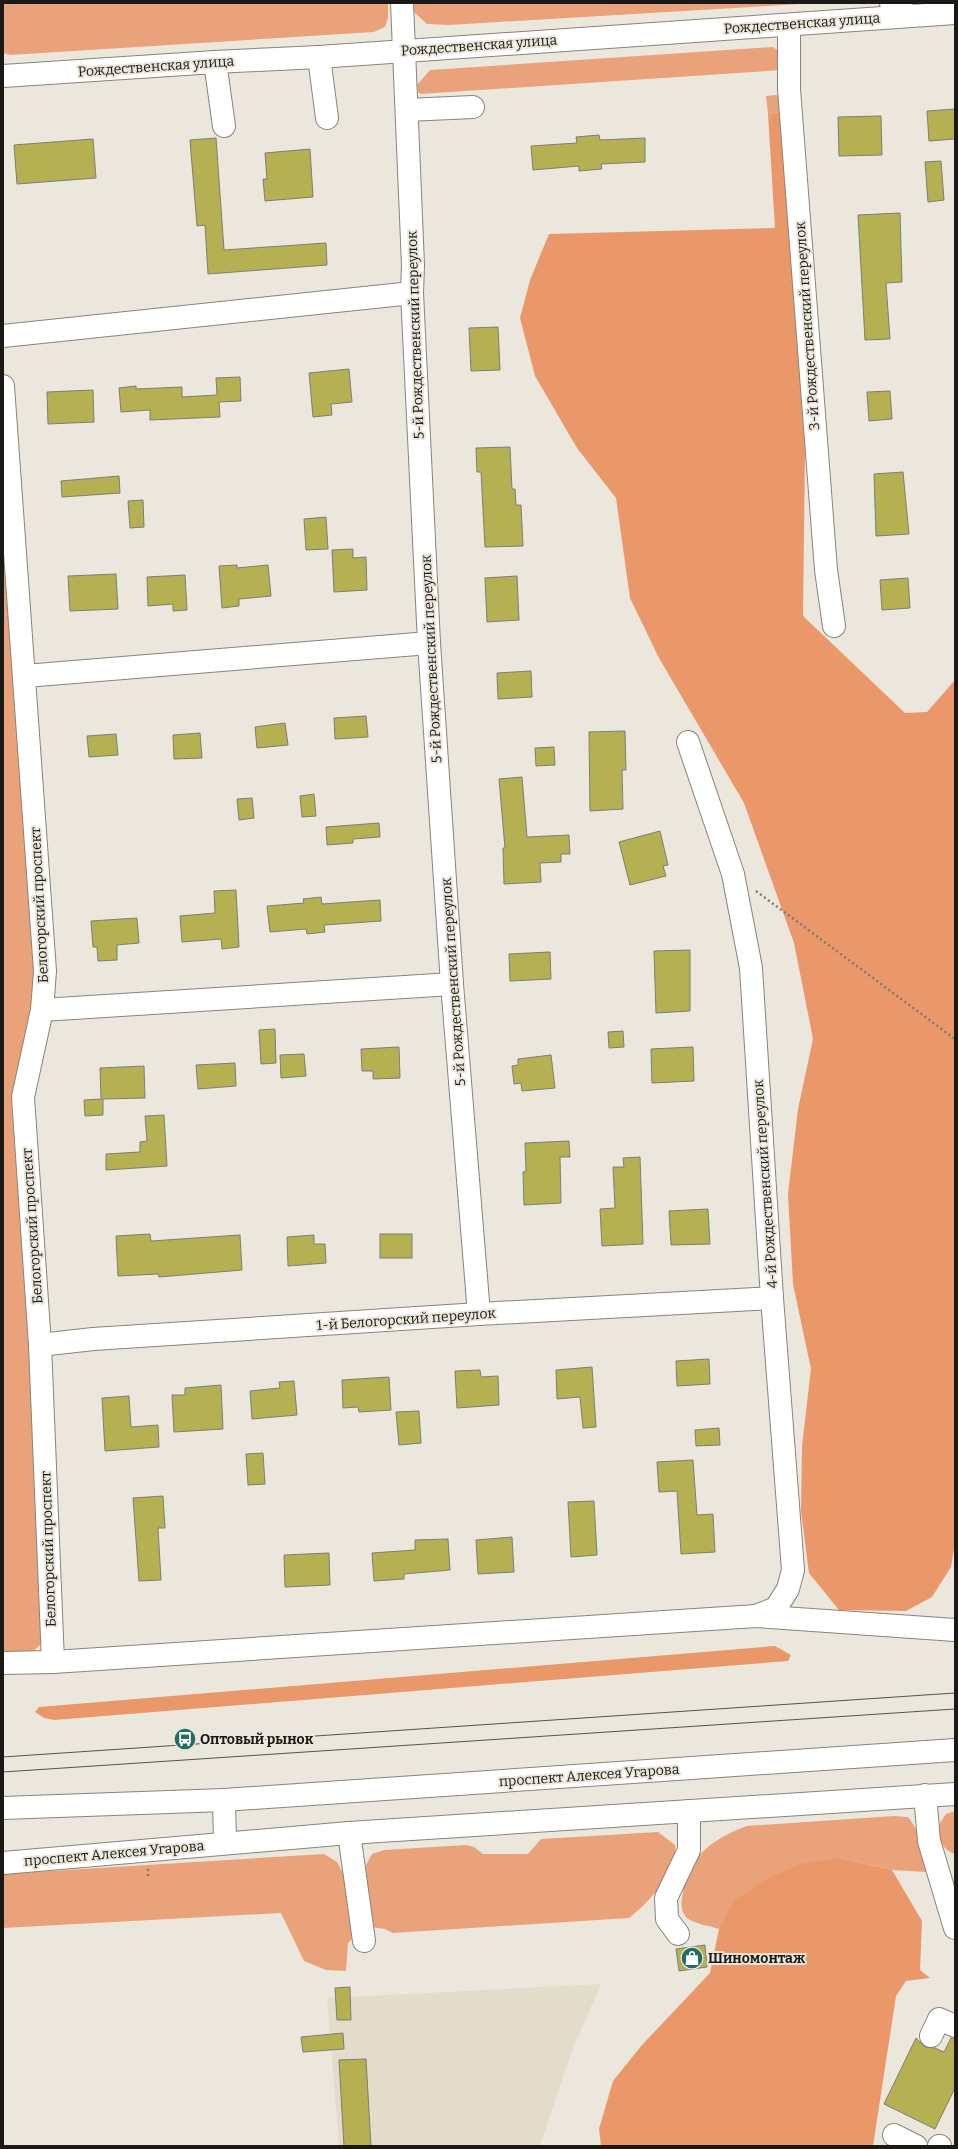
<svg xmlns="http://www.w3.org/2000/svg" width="958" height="2149" font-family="Bitter,serif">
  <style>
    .built { fill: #e3dccb }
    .green { fill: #eaa27a }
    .forest { fill: #ea986a }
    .building { fill: #b5b052; stroke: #7e7e75 }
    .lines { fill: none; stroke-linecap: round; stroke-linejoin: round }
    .minor-casing { stroke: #88847b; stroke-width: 24 }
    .major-casing { stroke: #88847b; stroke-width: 24 }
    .path { stroke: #7e7b74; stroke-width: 2.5; stroke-dasharray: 2 3; stroke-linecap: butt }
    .minor { stroke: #fff; stroke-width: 22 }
    .major { stroke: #fff; stroke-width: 22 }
    .tram { stroke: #55534d; stroke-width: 1 }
    .labels { text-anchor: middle; stroke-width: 4; stroke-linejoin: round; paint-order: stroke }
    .street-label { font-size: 14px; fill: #1a1915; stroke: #ebe7dd }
    .poi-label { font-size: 14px; font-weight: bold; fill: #1a1915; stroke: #ebe7dd; text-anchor: start }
  </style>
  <rect width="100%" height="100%" fill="#ebe7dd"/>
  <polygon class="built" points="601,1984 573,2048 540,2146 339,2146 327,1998"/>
  <g class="green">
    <polygon points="3,3 388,3 388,18 385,27 374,32 10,55 3,53"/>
    <polygon points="411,3 817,3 449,25 427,24 415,13"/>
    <polygon points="773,47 781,53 781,70 421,94 418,92 417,85 430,70"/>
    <polygon points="777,95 782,100 785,111 768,114 766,96"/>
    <polygon points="3,489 40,982 15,1124 45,1629 40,1645 28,1656 3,1656"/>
    <path d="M 955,1811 L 955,1854 C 941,1849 940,1840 938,1826 L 946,1814 Z"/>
    <path d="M 894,1816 L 908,1817 C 923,1836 923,1849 926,1872 L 892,1870 L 840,1858 L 732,1902 L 719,1929 C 711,1926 694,1924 687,1918 C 680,1911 681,1902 683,1893 C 688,1856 714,1838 747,1826 Z"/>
    <path d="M 658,1832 L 675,1845 C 679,1871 648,1903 629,1918 L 393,1933 L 385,1929 L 371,1927 L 366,1865 L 372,1854 L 384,1850 L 466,1845 L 474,1847 L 483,1854 L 528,1854 L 541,1839 Z"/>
    <polygon points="324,1854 337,1862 344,1875 354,1937 348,1943 346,1971 326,1970 304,1961 281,1913 3,1928 3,1874"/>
  </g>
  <g class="forest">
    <polygon points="785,111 790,249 800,362 805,450 803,616 905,713 927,712 955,680 955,1543 951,1567 932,1597 906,1611 839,1610 809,1573 801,1511 802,1446 811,1369 793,1284 788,1194 798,1109 813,1039 794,943 744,803 659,658 630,598 616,498 577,448 535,376 520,318 530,280 549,234 775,228 768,114"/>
    <polygon points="775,1646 791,1655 788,1661 54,1720 44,1718 35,1712 39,1707"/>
    <polygon points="840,1858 892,1870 922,1921 920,1970 930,1978 906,1981 896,1996 873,2146 601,2146 599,2129 613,2081 642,2045 710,1973 719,1929 732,1902 768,1878 803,1863"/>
  </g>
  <g class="building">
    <polygon points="955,109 955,139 929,141 927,111"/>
    <polygon points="881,116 882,155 839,156 838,117"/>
    <polygon points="599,135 600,140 645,138 645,162 601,164 602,169 579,171 579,166 533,170 531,146 577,143 576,137"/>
    <polygon points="216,138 224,250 326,243 327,265 208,274 205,225 197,226 190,140"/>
    <polygon points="93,139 96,178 17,184 14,145"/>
    <polygon points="310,149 313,197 265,201 263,179 267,179 265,153"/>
    <polygon points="941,161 944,200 928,202 925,162"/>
    <polygon points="900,213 902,282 886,283 890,339 865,340 858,215"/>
    <polygon points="498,327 500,370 471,371 469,328"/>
    <polygon points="349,369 352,402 331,404 332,415 313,417 309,373"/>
    <polygon points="240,377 241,401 219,402 220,417 150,420 150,410 121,412 119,388 136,386 136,389 182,387 182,397 217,395 216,378"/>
    <polygon points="93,390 94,422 48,424 47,392"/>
    <polygon points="890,391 892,419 869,421 867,392"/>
    <polygon points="510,447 512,489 515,489 516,505 521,505 523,546 485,547 481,472 477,472 476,448"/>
    <polygon points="903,472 909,534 876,536 874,474"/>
    <polygon points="119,476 120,493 62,497 61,481"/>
    <polygon points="143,500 144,527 130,528 128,501"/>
    <polygon points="326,517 328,549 306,550 304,519"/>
    <polygon points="353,549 353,558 366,557 367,590 334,592 332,550"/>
    <polygon points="237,565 237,568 268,565 271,596 239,599 239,606 222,608 219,566"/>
    <polygon points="116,574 118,609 70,611 68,576"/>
    <polygon points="185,575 187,610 173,611 173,604 148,606 147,577"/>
    <polygon points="517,576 519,620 487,622 485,578"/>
    <polygon points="908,578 910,608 882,610 880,580"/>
    <polygon points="531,671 532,697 498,699 497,673"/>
    <polygon points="366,716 368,737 335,739 334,718"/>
    <polygon points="285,723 288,745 257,748 255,727"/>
    <polygon points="625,731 626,770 622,770 623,809 590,811 589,732"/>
    <polygon points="200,733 202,758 174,759 173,735"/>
    <polygon points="116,734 118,755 89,757 87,736"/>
    <polygon points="554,747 555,765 536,766 535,748"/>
    <polygon points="522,777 527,837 569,835 570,854 561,854 561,862 540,863 541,882 504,884 503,848 505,848 499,779"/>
    <polygon points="314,794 316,816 302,817 300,796"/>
    <polygon points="252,798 254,818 239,820 237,799"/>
    <polygon points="379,823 380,837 353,839 353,843 327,845 326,827"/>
    <polygon points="660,831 668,865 663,866 666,876 630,885 619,842"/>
    <polygon points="236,890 239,947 222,949 221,939 182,942 180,916 215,913 214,891"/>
    <polygon points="321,897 322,904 380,900 381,921 324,925 325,932 307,934 306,929 270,932 267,906 304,903 303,899"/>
    <polygon points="137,918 139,943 117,945 117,960 98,961 97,947 93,947 91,921"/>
    <polygon points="690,950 690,1011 656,1013 654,951"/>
    <polygon points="550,952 551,979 510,981 509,954"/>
    <polygon points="275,1029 276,1063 261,1064 259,1030"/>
    <polygon points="623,1031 624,1047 609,1048 608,1032"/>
    <polygon points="399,1047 400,1078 373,1079 373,1071 362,1071 361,1049"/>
    <polygon points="693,1047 694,1081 652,1083 651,1049"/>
    <polygon points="304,1054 306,1076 281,1078 280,1055"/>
    <polygon points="551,1055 555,1088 522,1091 521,1083 514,1084 512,1066 518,1065 518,1059"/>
    <polygon points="235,1063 236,1086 198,1089 196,1065"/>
    <polygon points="144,1066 145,1098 103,1099 103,1115 85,1116 84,1100 101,1099 100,1068"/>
    <polygon points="164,1115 167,1166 106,1170 106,1154 140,1152 140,1142 147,1141 145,1116"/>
    <polygon points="569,1141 570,1157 560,1157 561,1203 524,1205 523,1172 526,1171 525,1143"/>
    <polygon points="640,1157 643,1244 602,1246 600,1209 615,1208 613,1167 624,1167 623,1158"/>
    <polygon points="708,1209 710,1244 671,1245 669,1211"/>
    <polygon points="150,1234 151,1241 240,1235 242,1270 159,1277 158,1274 118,1276 116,1236"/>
    <rect x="380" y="1234" width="32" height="24"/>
    <polygon points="314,1235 314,1244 325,1244 326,1263 288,1266 287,1237"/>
    <polygon points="709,1359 710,1384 677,1386 676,1361"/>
    <polygon points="592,1367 596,1427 583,1428 580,1397 557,1399 556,1370"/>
    <polygon points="480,1370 481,1377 498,1376 499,1405 457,1408 455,1371"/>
    <polygon points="389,1377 391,1410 359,1412 358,1407 343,1408 342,1380"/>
    <polygon points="294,1381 297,1415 252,1419 250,1391 280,1388 279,1382"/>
    <polygon points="221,1385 223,1429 174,1432 172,1395 185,1395 185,1388"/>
    <polygon points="129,1396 131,1427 158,1425 159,1447 105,1451 102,1398"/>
    <polygon points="419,1411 421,1443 399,1445 396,1412"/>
    <polygon points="719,1428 720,1445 696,1446 695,1430"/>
    <polygon points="263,1453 265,1484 248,1485 246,1454"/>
    <polygon points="693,1460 697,1515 713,1514 715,1552 681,1554 677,1491 659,1492 657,1462"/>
    <polygon points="163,1496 165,1528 158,1528 161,1580 139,1581 133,1498"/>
    <polygon points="594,1501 597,1555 571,1557 568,1502"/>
    <polygon points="512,1537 514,1572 478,1574 476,1540"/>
    <polygon points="448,1539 450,1570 404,1574 404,1579 374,1581 372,1553 415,1550 415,1540"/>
    <polygon points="329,1553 330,1585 285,1587 284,1555"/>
    <polygon points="705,1945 707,1967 679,1971 676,1949"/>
    <polygon points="350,1987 351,2020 337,2020 335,1988"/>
    <polygon points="343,2033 344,2049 303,2052 301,2037"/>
    <polygon points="916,2038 925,2047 935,2048 944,2052 951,2038 955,2038 955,2088 935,2129 884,2104"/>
    <polygon points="366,2059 371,2146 344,2146 339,2060"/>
  </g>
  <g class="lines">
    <g class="minor-casing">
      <g id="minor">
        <polyline points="402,3 413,265 412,293 429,643 452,984 479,1314"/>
        <polyline points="891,3 910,16"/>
        <polyline points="789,25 789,89 826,570 834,626"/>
        <polyline points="319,57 327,118"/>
        <polyline points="215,62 224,126"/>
        <polyline points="407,110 473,107"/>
        <polyline points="3,336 412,293"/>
        <polyline points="3,386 45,971 42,1010 23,1097 40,1345 53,1662"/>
        <polyline points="25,676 429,643"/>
        <polyline points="688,742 733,874 751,968 772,1298 793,1570 788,1589 776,1608 756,1616"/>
        <polyline points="42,1010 452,984"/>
        <polyline points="40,1345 93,1339 479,1314 772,1298"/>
        <polyline points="3,1663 53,1662 756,1616 955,1630"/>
        <polyline points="925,1795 929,1841 955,1928"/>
        <polyline points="349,1833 364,1941"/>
        <polyline points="678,1934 667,1919 666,1898 689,1850 689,1811"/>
        <polyline points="931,2036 939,2019 955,2026"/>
        <polyline points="894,2135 916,2146"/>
        <polyline points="939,2146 940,2146"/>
      </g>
    </g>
    <g class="major-casing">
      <g id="major">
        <polyline points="3,76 215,62 319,57 955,13"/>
        <polyline points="224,1800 225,1842"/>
        <polyline points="3,1808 224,1800 955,1750"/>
        <polyline points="3,1863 349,1833 955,1794"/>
      </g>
    </g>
    <g class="path">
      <polyline points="756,891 955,1039"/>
      <polyline points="148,1869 148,1876"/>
    </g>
    <use href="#minor" class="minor"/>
    <use href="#major" class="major"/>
    <g class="tram">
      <polyline points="3,1757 955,1693"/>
      <polyline points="3,1772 955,1709"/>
    </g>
  </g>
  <defs>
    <g id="bus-disc" transform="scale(1.15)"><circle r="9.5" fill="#256c61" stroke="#ebe7dd"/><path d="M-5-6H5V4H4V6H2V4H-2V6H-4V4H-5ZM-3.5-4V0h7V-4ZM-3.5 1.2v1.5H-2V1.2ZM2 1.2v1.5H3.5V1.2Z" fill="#fff"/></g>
    <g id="shop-disc" transform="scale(1.15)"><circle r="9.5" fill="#256c61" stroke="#ebe7dd"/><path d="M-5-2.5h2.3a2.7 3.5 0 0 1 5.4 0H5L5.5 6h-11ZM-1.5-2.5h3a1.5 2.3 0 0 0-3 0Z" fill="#fff"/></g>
  </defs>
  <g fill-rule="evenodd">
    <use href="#bus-disc" x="185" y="1739"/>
    <use href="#shop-disc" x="692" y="1958"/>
  </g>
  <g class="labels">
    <g class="street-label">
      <text transform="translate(802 23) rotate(-4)" y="5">Рождественская улица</text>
      <text transform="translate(479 45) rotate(-4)" y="5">Рождественская улица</text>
      <text transform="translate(156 66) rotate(-4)" y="5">Рождественская улица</text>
      <text transform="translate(807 326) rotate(-94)" y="5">3-й Рождественский переулок</text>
      <text transform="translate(415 335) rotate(-92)" y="5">5-й Рождественский переулок</text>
      <text transform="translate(431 659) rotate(-93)" y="5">5-й Рождественский переулок</text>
      <text transform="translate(39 905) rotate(-93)" y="5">Белогорский проспект</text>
      <text transform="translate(453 982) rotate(-94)" y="5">5-й Рождественский переулок</text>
      <text transform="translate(765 1184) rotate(-94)" y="5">4-й Рождественский переулок</text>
      <text transform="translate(32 1226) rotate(-94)" y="5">Белогорский проспект</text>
      <text transform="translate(406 1319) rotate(-4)" y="5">1-й Белогорский переулок</text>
      <text transform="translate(48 1549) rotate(-92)" y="5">Белогорский проспект</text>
      <text transform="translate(589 1775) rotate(-4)" y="5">проспект Алексея Угарова</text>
      <text transform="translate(114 1853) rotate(-5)" y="5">проспект Алексея Угарова</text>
    </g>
    <g class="poi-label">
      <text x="200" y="1744">Оптовый рынок</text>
      <text x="708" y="1963">Шиномонтаж</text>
    </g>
  </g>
  <rect width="958" height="2149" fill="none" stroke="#1a1915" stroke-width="8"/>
</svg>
